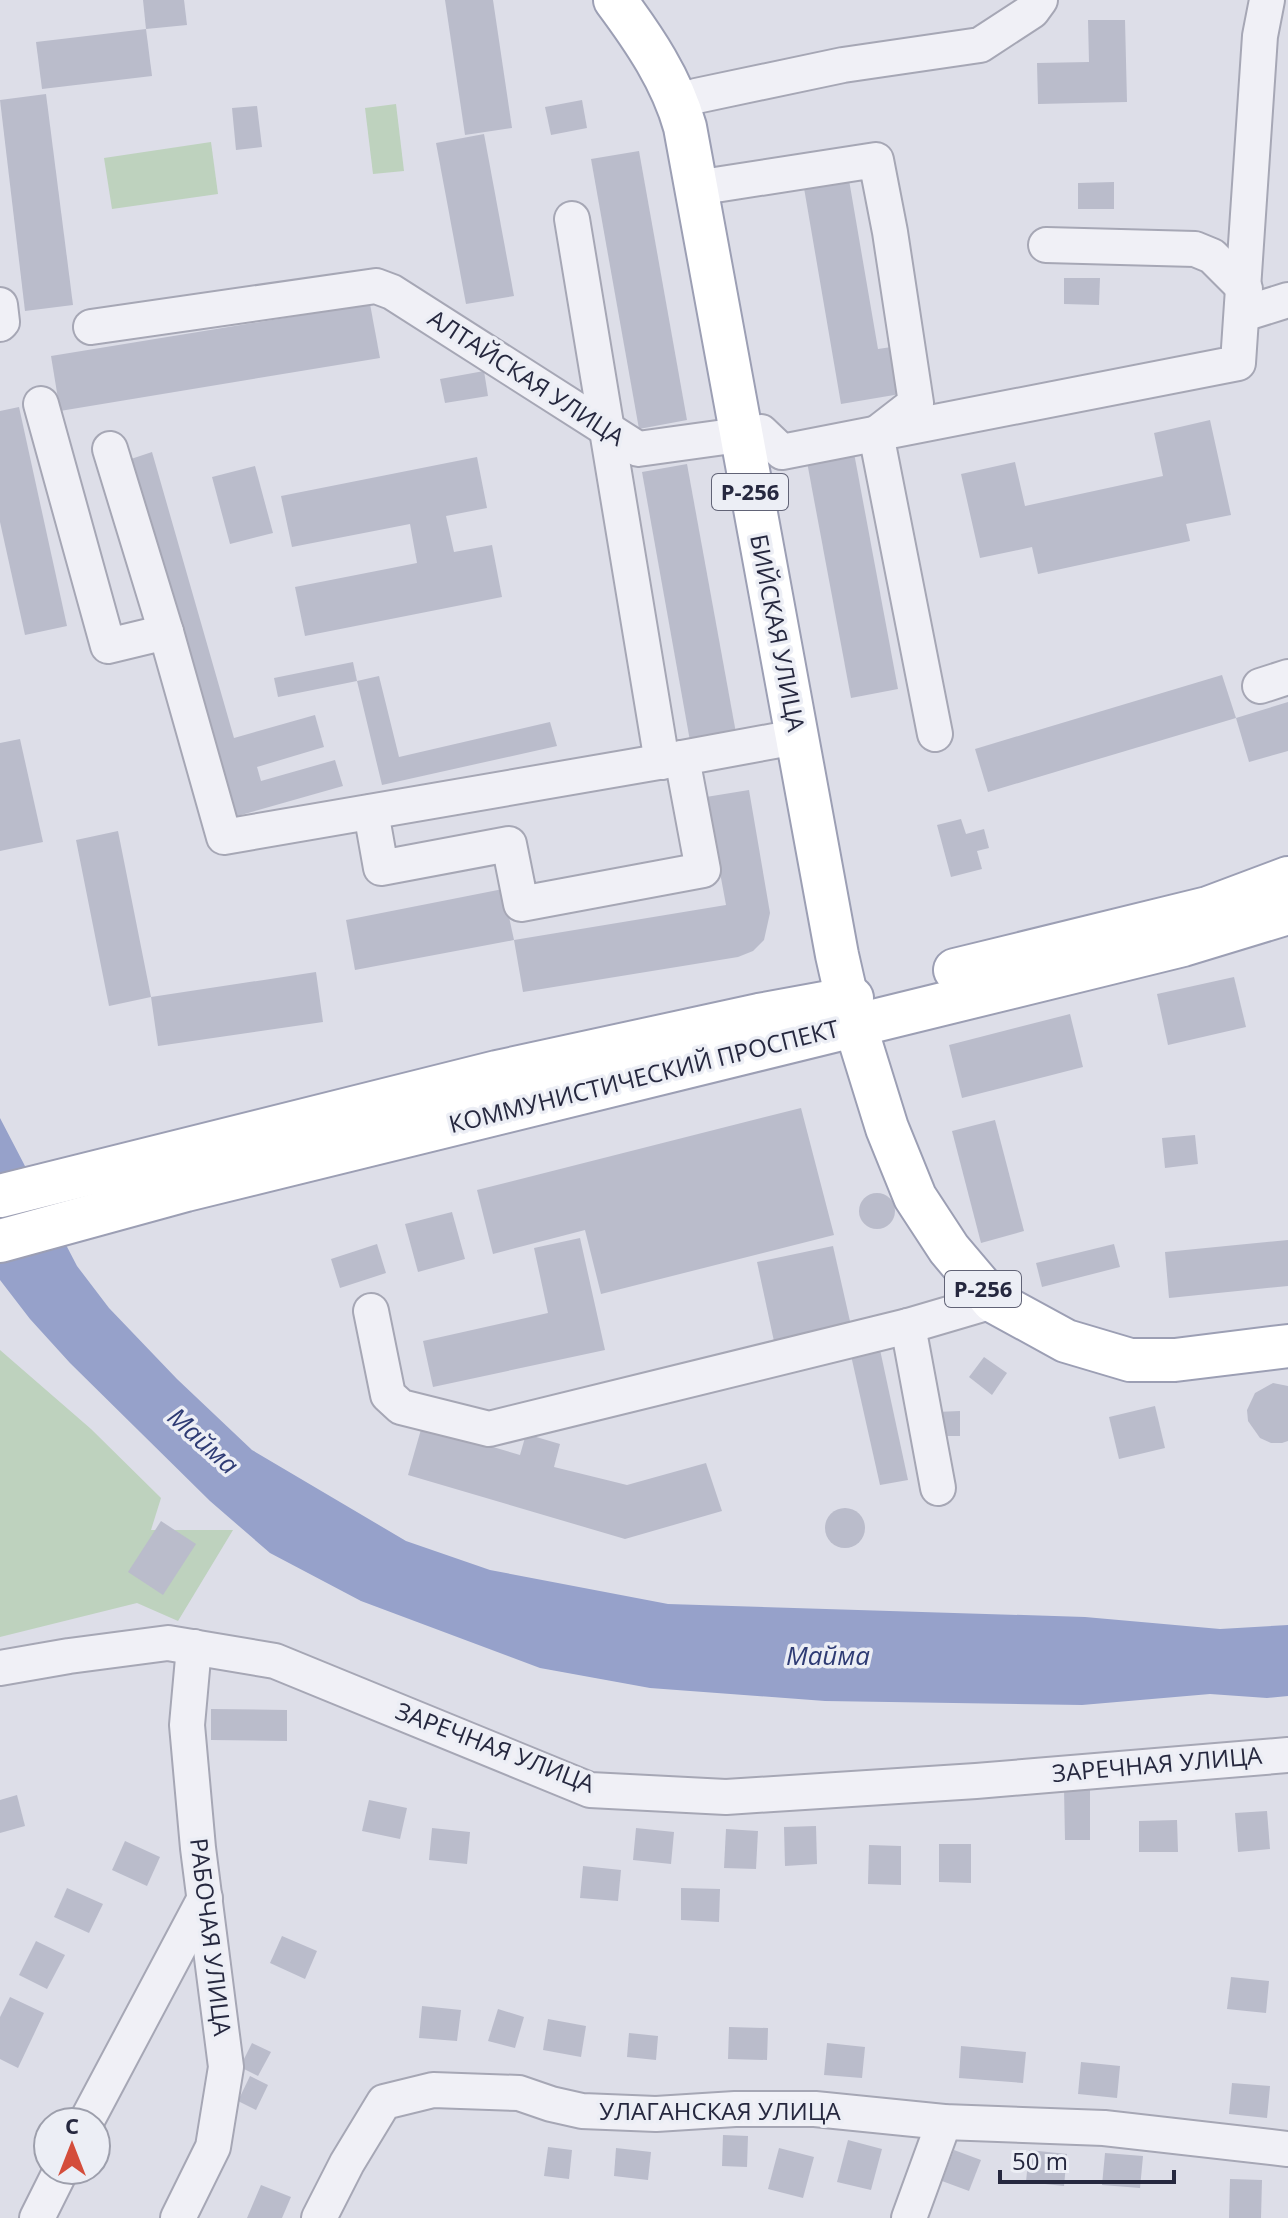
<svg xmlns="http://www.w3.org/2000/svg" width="1288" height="2218" font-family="'Open Sans',sans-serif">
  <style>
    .green { fill: #bed2be }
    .water { fill: #96a1ca }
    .building { fill: #babccb }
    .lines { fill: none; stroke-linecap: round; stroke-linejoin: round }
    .minor-casing { stroke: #a6a7b5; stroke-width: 38 }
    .major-casing { stroke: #9c9fb4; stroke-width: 46 }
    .minor { stroke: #f0f0f6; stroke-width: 34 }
    .major { stroke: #fff; stroke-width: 42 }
    .labels { text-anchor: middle; stroke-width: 7; stroke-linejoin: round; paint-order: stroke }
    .shield { fill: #eceef5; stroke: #616376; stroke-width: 2 }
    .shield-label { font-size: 22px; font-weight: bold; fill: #26283f }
    .street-label { font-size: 24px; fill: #26283f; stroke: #eceef5 }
    .water-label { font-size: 26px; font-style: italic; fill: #2e3b74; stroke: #eceef5 }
  </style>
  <rect width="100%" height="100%" fill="#dddee8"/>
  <g class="green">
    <polygon points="396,104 404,171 373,174 365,108"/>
    <polygon points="211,142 218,194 112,209 104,158"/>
    <polygon points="0,1350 91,1429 161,1498 151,1530 233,1530 178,1621 137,1603 0,1637"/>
  </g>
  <polygon class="water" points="0,1118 77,1266 109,1308 177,1379 252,1450 406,1541 490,1570 668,1604 1085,1617 1220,1629 1288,1625 1288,1696 1267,1698 1210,1694 1082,1705 825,1701 650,1688 540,1668 361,1601 270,1553 210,1501 70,1363 30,1319 0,1280"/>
  <g class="building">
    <polygon points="143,0 184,0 187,25 146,29"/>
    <polygon points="445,0 493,0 512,128 465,135"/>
    <polygon points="1088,20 1125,20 1127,102 1038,104 1037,63 1089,62"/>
    <polygon points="146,29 152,76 42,89 36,42"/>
    <polygon points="46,94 73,305 25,311 0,100"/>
    <polygon points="582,100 587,128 551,135 545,107"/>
    <polygon points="257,106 262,147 236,150 232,108"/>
    <polygon points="484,134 514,296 466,304 436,143"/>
    <polygon points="639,151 687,420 639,429 591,159"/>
    <polygon points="849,180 878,349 898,346 906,393 841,404 804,188"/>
    <polygon points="1114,182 1114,209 1078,209 1078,183"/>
    <polygon points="1064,278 1100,278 1099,305 1064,304"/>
    <polygon points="370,304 380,358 60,411 51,356"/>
    <polygon points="484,371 488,396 445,403 440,379"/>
    <polygon points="19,407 67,626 25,635 0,522 0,411"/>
    <polygon points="1210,420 1231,515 1186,524 1190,541 1038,574 1032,547 980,558 961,474 1015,462 1025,506 1163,476 1154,433"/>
    <polygon points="152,452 234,738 315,715 324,747 257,767 261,781 335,760 343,786 234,817 131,459"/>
    <polygon points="854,453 898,689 851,698 807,462"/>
    <polygon points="477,457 487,508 446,516 454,552 492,545 502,597 305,636 295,587 417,563 410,524 292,547 281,496"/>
    <polygon points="687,464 736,733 690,741 642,472"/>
    <polygon points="255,466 273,533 230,544 212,477"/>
    <polygon points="353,662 357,681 278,697 274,678"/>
    <polygon points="1222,675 1236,718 988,792 975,749"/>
    <polygon points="379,676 399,757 550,722 557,746 382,785 357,681"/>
    <polygon points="1288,702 1288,751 1249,762 1236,718"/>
    <polygon points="20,739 43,842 0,851 0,743"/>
    <polygon points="749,790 770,913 764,940 753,951 738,957 523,992 514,940 726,905 706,797"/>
    <polygon points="961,819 966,834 984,829 989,848 977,851 982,869 951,877 937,825"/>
    <polygon points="118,831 151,997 316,972 323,1022 158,1046 151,997 109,1006 76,840"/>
    <polygon points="503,889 514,940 355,970 346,920"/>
    <polygon points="1234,977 1246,1027 1168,1045 1157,994"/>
    <polygon points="1070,1014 1083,1067 962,1098 949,1045"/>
    <polygon points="801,1108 834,1235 601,1294 585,1230 493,1254 477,1190"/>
    <polygon points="995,1120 1024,1231 981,1243 952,1131"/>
    <polygon points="1195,1135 1198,1164 1165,1168 1162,1138"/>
    <circle cx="877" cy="1211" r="18"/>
    <polygon points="452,1212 465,1259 418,1272 405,1224"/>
    <polygon points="580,1238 605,1350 433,1387 423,1341 548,1313 534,1248"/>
    <polygon points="1288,1240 1288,1286 1169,1298 1165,1252"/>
    <polygon points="377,1244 386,1273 340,1288 331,1259"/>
    <polygon points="1114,1244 1120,1267 1042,1287 1036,1263"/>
    <polygon points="833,1246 852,1330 775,1346 757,1262"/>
    <polygon points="879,1345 908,1480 880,1485 850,1351"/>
    <polygon points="984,1357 1007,1373 992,1395 969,1377"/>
    <polygon points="1273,1383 1288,1386 1288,1441 1282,1443 1271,1443 1260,1438 1248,1421 1247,1410 1255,1393"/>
    <polygon points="1155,1406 1165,1448 1119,1459 1109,1417"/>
    <polygon points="960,1411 960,1436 937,1436 936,1412"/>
    <polygon points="422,1426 520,1455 526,1434 560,1444 554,1467 627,1485 706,1463 722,1511 625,1539 408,1475"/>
    <circle cx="845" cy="1528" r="20"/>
    <polygon points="161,1521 196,1544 163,1595 128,1572"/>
    <polygon points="211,1709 287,1710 287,1741 211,1740"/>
    <polygon points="1064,1788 1090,1788 1090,1840 1065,1840"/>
    <polygon points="17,1795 25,1826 0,1833 0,1800"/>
    <polygon points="369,1800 407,1808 400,1839 362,1831"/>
    <polygon points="1267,1811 1270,1849 1238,1852 1235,1813"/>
    <polygon points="1177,1820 1178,1852 1139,1852 1139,1821"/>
    <polygon points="816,1826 817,1864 785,1866 784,1827"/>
    <polygon points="432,1828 470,1832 467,1864 429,1860"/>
    <polygon points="636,1828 674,1832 671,1864 633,1860"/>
    <polygon points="726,1829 758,1831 756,1869 724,1868"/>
    <polygon points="125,1841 160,1857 147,1886 112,1870"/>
    <polygon points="939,1844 971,1844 971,1883 939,1882"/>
    <polygon points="869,1845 901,1846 901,1885 868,1884"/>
    <polygon points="583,1866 621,1870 618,1901 580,1898"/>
    <polygon points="67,1888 103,1904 89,1933 54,1917"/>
    <polygon points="681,1888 720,1889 719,1922 681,1920"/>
    <polygon points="282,1936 317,1951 305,1979 270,1963"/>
    <polygon points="36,1941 65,1955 47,1989 19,1975"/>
    <polygon points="1231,1977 1269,1981 1266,2013 1227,2009"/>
    <polygon points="10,1997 44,2013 18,2068 0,2059 0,2017"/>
    <polygon points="422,2006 461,2010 457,2041 419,2038"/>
    <polygon points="498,2009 524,2017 515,2048 488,2041"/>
    <polygon points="548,2019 586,2026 581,2057 543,2050"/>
    <polygon points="729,2027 768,2028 767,2060 728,2059"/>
    <polygon points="629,2033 658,2036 656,2060 627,2057"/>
    <polygon points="252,2043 271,2052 258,2076 240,2067"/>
    <polygon points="827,2043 865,2047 862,2078 824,2075"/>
    <polygon points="961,2046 1026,2052 1023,2083 959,2078"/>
    <polygon points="1081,2062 1120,2066 1117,2098 1078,2094"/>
    <polygon points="250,2076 268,2085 256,2110 238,2101"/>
    <polygon points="1232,2083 1270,2086 1267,2118 1229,2114"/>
    <polygon points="723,2135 748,2136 747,2167 722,2166"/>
    <polygon points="848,2140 882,2149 871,2190 837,2182"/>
    <polygon points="548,2147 572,2150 569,2179 544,2176"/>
    <polygon points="616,2148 651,2152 648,2180 614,2176"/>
    <polygon points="779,2148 814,2157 803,2198 768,2189"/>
    <polygon points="954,2150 981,2160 969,2191 942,2181"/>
    <polygon points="1029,2150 1067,2154 1064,2186 1026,2182"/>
    <polygon points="1105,2153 1143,2156 1140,2188 1102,2185"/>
    <polygon points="1230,2179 1262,2180 1261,2218 1229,2218"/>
    <polygon points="261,2185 291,2197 282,2218 247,2218"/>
  </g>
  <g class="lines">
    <g class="minor-casing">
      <g id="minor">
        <polyline points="696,96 843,65 980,45 1032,11 1040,0"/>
        <polyline points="715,185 876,160 890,232 916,403 876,434 935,734"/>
        <polyline points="572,219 662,762"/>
        <polyline points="1046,245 1195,249 1212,256 1245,289"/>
        <polyline points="0,305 2,322 0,324"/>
        <polyline points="1243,314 1288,300"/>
        <polyline points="91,327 376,286 392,292 638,449 761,432 782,452 1238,363 1260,36 1267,0"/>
        <polyline points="41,404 108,646 166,632 224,837 682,758"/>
        <polyline points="110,449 166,632"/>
        <polyline points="1260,686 1288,677"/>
        <polyline points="371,812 381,868 509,844 521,904 703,870 682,758 796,737"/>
        <polyline points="371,1311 388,1395 401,1407 489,1429 908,1326 993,1301"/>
        <polyline points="908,1326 938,1488"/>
        <polyline points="0,1668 69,1656 168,1643 275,1661 590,1790 726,1797 976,1781 1288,1755"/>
        <polyline points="86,2122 205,1898"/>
        <polyline points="37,2218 61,2170"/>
        <polyline points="178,2218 213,2147 226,2067 198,1848 187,1725 194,1647"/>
        <polyline points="319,2218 347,2163 384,2102 433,2090 519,2093 551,2104 582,2111 656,2114 735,2109 815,2109 944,2122 1104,2128 1288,2149"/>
        <polyline points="909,2218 944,2122"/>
      </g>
    </g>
    <g class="major-casing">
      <g id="major">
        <path d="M 615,0 C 644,39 672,80 685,127 L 837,955 L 847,999 L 887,1128 L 915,1197 L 949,1249 L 993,1301 L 1066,1341 L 1130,1360 L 1175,1360 L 1288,1346"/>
        <polyline points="955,970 1208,908 1288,878"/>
        <polyline points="0,1196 497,1072 759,1015 852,998"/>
        <polyline points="0,1241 186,1190 1183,945 1288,913"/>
      </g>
    </g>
    <use href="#minor" class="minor"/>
    <use href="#major" class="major"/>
  </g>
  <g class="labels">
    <g class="shield">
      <rect x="712" y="474" width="76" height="36" rx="6"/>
      <rect x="945" y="1271" width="76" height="36" rx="6"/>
    </g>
    <g class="shield-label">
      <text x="750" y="500">Р-256</text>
      <text x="983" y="1297">Р-256</text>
    </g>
    <g class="street-label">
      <text transform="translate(526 378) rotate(33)" y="8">АЛТАЙСКАЯ УЛИЦА</text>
      <text transform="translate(777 633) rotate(79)" y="8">БИЙСКАЯ УЛИЦА</text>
      <text transform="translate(644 1077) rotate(-14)" y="8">КОММУНИСТИЧЕСКИЙ ПРОСПЕКТ</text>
      <text transform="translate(495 1748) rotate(21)" y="8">ЗАРЕЧНАЯ УЛИЦА</text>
      <text transform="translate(1157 1765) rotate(-5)" y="8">ЗАРЕЧНАЯ УЛИЦА</text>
      <text transform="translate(210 1937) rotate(83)" y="8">РАБОЧАЯ УЛИЦА</text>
      <text x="720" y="2120">УЛАГАНСКАЯ УЛИЦА</text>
    </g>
    <g class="water-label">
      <text transform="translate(203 1441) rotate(42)" y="9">Майма</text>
      <text x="828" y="1665">Майма</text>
    </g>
  </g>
  <g transform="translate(72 2146)"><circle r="38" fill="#eceef5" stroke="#9d9fac" stroke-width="2"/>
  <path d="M0-6L14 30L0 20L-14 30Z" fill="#d44d3b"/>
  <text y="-12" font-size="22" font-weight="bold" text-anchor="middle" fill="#26283f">С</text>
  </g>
  <path d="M1000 2170v12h174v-12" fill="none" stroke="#26283f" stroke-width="4"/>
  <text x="1012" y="2170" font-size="24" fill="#26283f" stroke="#eceef5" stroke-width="6" paint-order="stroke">50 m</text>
</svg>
